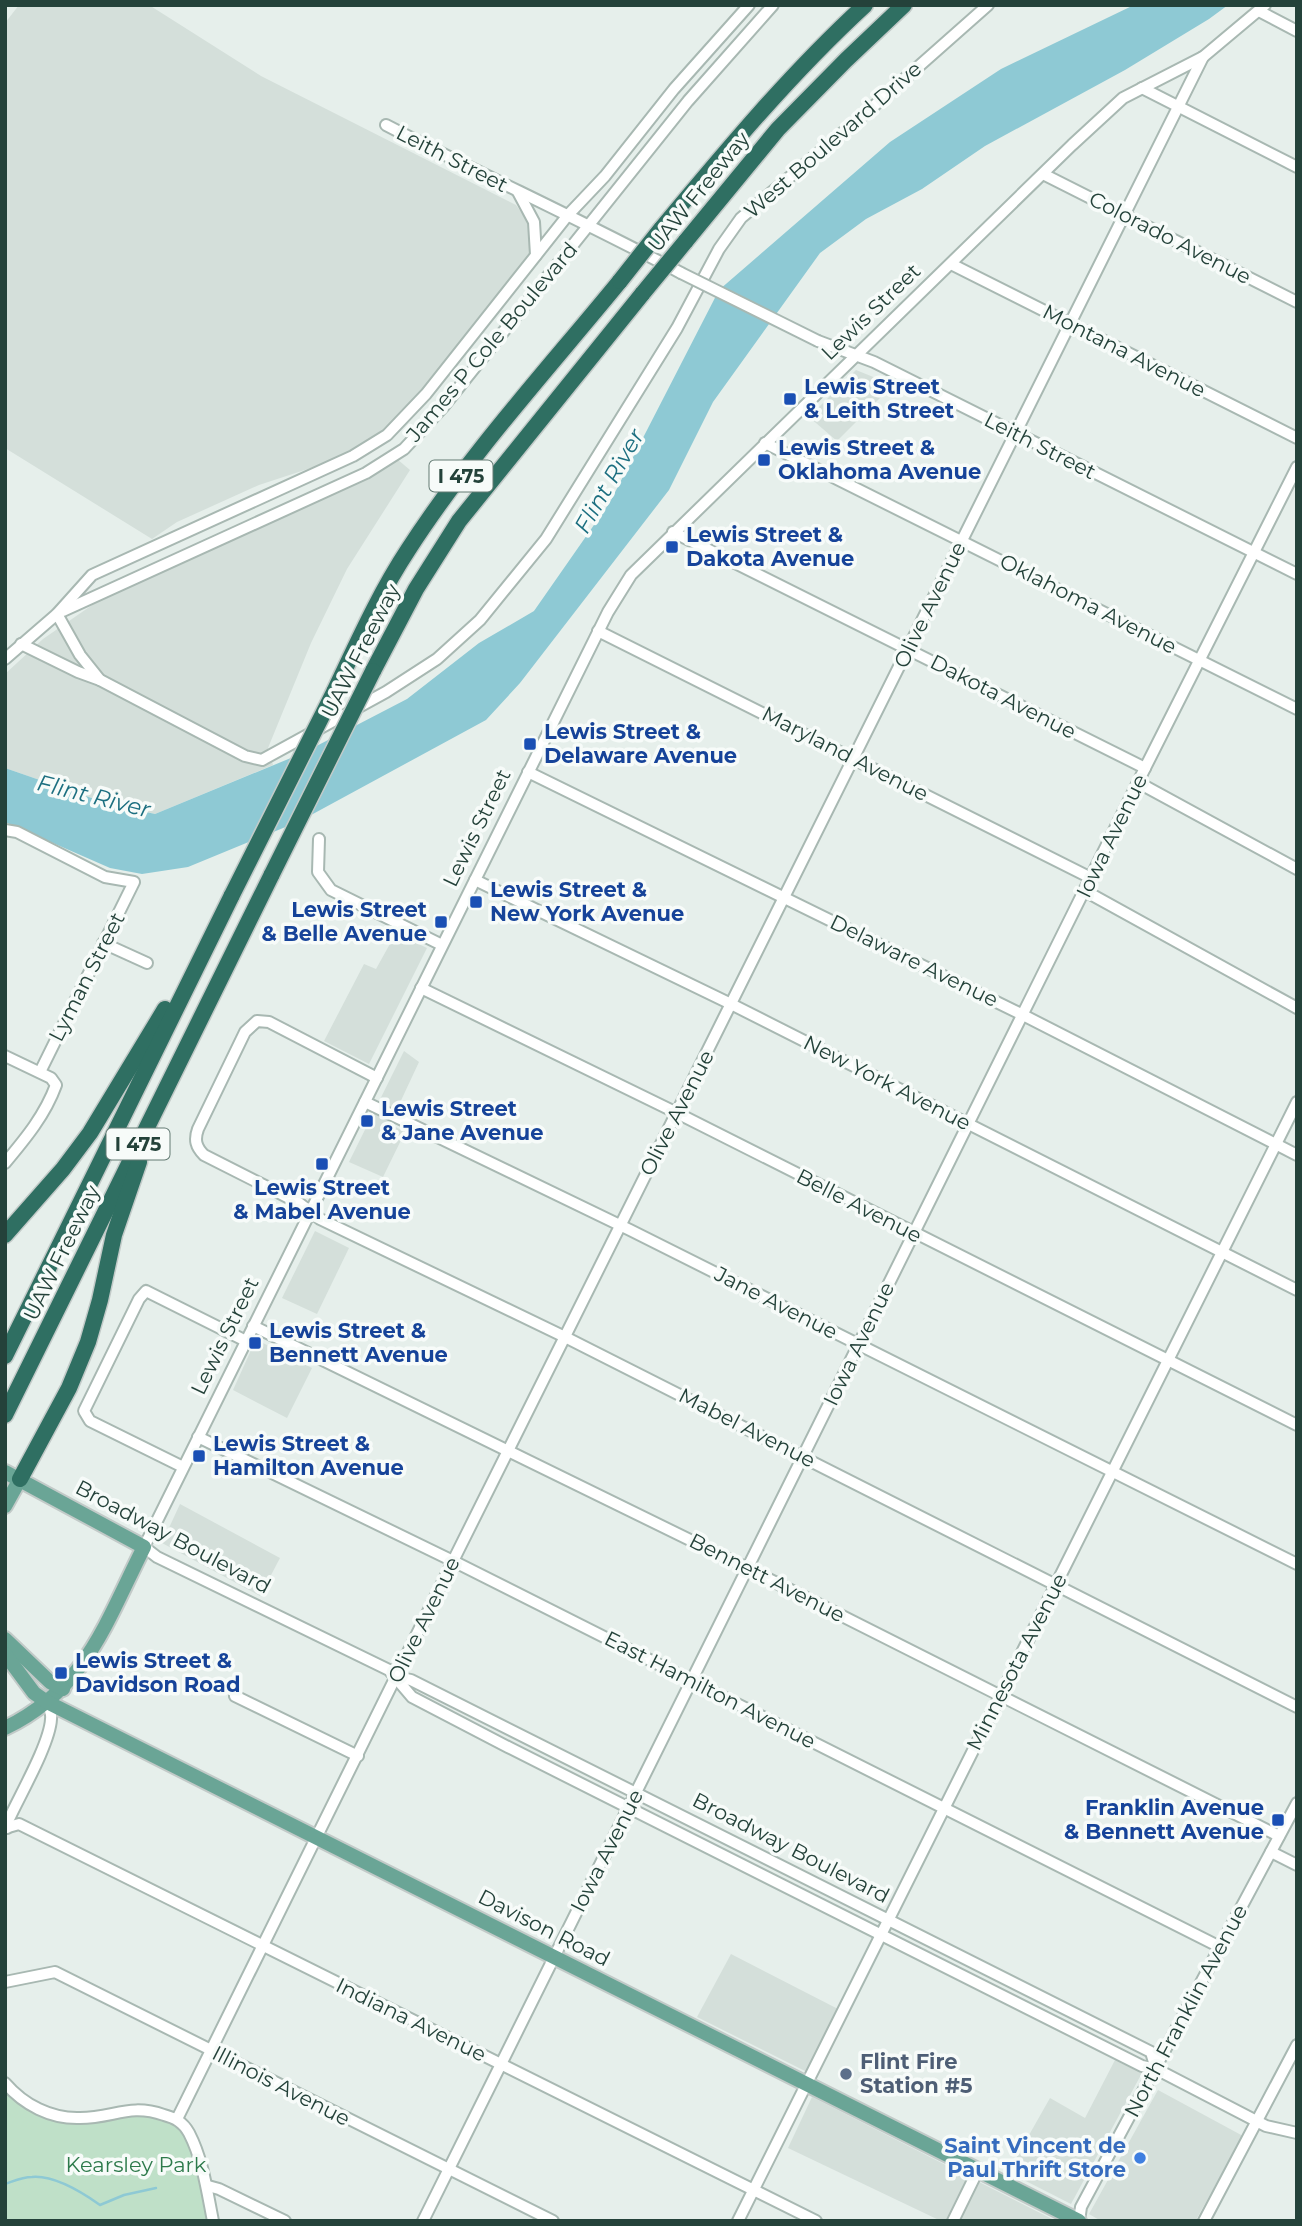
<svg xmlns="http://www.w3.org/2000/svg" width="1302" height="2226" font-family="Montserrat,sans-serif">
  <style>
    .built { fill: #d4dfda }
    .green { fill: #bfe0c8 }
    .water { fill: #8ec9d4 }
    .lines { fill: none; stroke-linecap: round; stroke-linejoin: round }
    .stream { stroke: #8ec9d4; stroke-width: 2.5 }
    .minor-casing { stroke: #a8b8b2; stroke-width: 14 }
    .major-casing { stroke: #c2cac8; stroke-width: 18 }
    .highway-casing { stroke: #c2cac8; stroke-width: 19 }
    .minor { stroke: #fff; stroke-width: 10 }
    .major { stroke: #6aa596; stroke-width: 14 }
    .highway { stroke: #2f6f62; stroke-width: 16 }
    .minor-bridge-casing { stroke: #a8b8b2; stroke-width: 14; stroke-linecap: butt }
    .highway-bridge-casing { stroke: #c2cac8; stroke-width: 19; stroke-linecap: butt }
    .minor-bridge { stroke: #fff; stroke-width: 10 }
    .highway-bridge { stroke: #2f6f62; stroke-width: 16 }
    .transit-dot { fill: #1a4fb4; stroke: #f7fbf9; stroke-width: 2.5 }
    .service-dot { fill: #5c6f8a; stroke: #f7fbf9; stroke-width: 2.5 }
    .shop-dot { fill: #3f7fe0; stroke: #f7fbf9; stroke-width: 2.5 }
    .labels { text-anchor: middle; stroke-width: 7; stroke-linejoin: round; paint-order: stroke }
    .shield { fill: #f7fbf9; stroke: #637a73; stroke-width: 2 }
    .shield-label { font-size: 19px; font-weight: bold; fill: #24423a }
    .street-label { font-size: 21px; fill: #24423a; stroke: #f7fbf9 }
    .transit-label { font-size: 21px; font-weight: bold; fill: #164399; stroke: #f7fbf9; text-anchor: start }
    .service-label { font-size: 21px; font-weight: bold; fill: #4e5e75; stroke: #f7fbf9; text-anchor: start }
    .shop-label { font-size: 21px; font-weight: bold; fill: #366cbe; stroke: #f7fbf9; text-anchor: end }
    .park-label { font-size: 21px; fill: #2d7a4b; stroke: #f7fbf9 }
    .water-label { font-size: 23px; font-style: italic; fill: #1c6f80; stroke: #f7fbf9 }
  </style>
  <rect width="100%" height="100%" fill="#e6efeb"/>
  <g class="built">
    <polygon points="19,5 149,5 261,76 516,205 528,222 532,237 530,252 518,271 431,381 391,424 358,447 326,463 259,485 177,522 152,539 5,448 5,23"/>
    <polygon points="856,370 893,385 837,441 809,417"/>
    <polygon points="397,459 410,470 347,569 311,643 268,748 273,765 155,814 106,803 5,768 5,674 43,639 98,601 118,590 340,492 384,469"/>
    <polygon points="396,933 427,948 369,1064 324,1041 364,964 376,969"/>
    <polygon points="404,1051 419,1062 390,1124 405,1132 383,1177 349,1162"/>
    <polygon points="315,1231 349,1248 317,1314 282,1298"/>
    <polygon points="263,1343 312,1368 287,1418 233,1390 252,1348"/>
    <polygon points="180,1504 280,1558 260,1596 162,1543"/>
    <polygon points="731,1954 838,2009 807,2072 697,2017"/>
    <polygon points="1115,2060 1142,2073 1071,2204 1008,2172 1050,2098 1085,2118"/>
    <polygon points="1158,2090 1243,2136 1197,2218 1201,2221 1101,2221 1089,2214"/>
    <polygon points="812,2097 1056,2221 941,2221 788,2148"/>
  </g>
  <polygon class="green" points="5,2083 21,2098 62,2117 148,2109 188,2132 213,2221 5,2221"/>
  <polygon class="water" points="1134,5 1228,5 1209,19 1125,70 985,146 922,189 866,219 820,253 713,402 669,490 520,683 486,720 300,821 188,867 142,874 110,868 5,822 5,768 106,803 155,814 303,753 407,699 479,643 534,611 610,502 719,290 890,142 1001,69"/>
  <g class="lines">
    <path class="stream" d="M 5,2184 C 14,2181 22,2177 32,2177 C 54,2175 83,2193 100,2205 L 124,2195 L 156,2188"/>
    <g class="minor-casing">
      <g id="minor">
        <polyline points="1265,5 1203,57 1123,98 1072,145 631,575 608,612 144,1547 157,1557 389,1670 412,1697 508,1747 1142,2066 1156,2069 1266,2126 1297,2133"/>
        <polyline points="1259,11 1297,31"/>
        <polyline points="1142,88 1297,167"/>
        <path d="M 386,125 C 484,176 584,221 681,273"/>
        <polyline points="1043,174 1297,302"/>
        <polyline points="518,192 534,222 536,255"/>
        <polyline points="951,264 1297,438"/>
        <polyline points="818,341 874,362 1297,574"/>
        <polyline points="765,443 1297,709"/>
        <polyline points="673,532 1145,768"/>
        <polyline points="63,611 366,473 404,449 444,406 688,101 773,5"/>
        <polyline points="57,614 80,655 100,680 245,756 262,760 386,692 437,659 480,620 546,539 677,328 719,249 741,218 866,113 988,5"/>
        <polyline points="598,631 1091,878"/>
        <polyline points="21,644 78,672 100,680"/>
        <polyline points="5,659 57,614 92,575 353,456 387,435 426,394 568,215 605,176 674,89 749,5"/>
        <polyline points="528,772 1023,1015 1297,1155"/>
        <polyline points="1139,783 1297,869"/>
        <polyline points="5,830 17,832 105,877 134,882 40,1072"/>
        <polyline points="319,839 318,872 331,890 442,945"/>
        <polyline points="475,880 731,1004 1297,1290"/>
        <polyline points="1085,891 1297,1008"/>
        <polyline points="103,943 147,963"/>
        <polyline points="421,988 677,1113 1297,1425"/>
        <path d="M 5,1056 L 51,1078 L 56,1085 C 45,1115 26,1138 5,1163"/>
        <path d="M 377,1078 L 269,1022 L 257,1021 L 245,1032 L 198,1129 C 194,1140 196,1147 204,1155 L 299,1203 L 320,1219 L 565,1337 L 1297,1707"/>
        <polyline points="365,1102 630,1230 1297,1564"/>
        <polyline points="253,1326 737,1563 1279,1836"/>
        <polyline points="198,1437 453,1561 1220,1947"/>
        <polyline points="183,1467 90,1421 84,1411 139,1299 146,1291 246,1341"/>
        <polyline points="396,1677 411,1680 1151,2052 1156,2069"/>
        <polyline points="235,1696 358,1756"/>
        <polyline points="5,1828 19,1824 816,2221"/>
        <path d="M 7,1828 L 9,1819 C 20,1795 50,1743 51,1719 C 52,1713 49,1708 47,1702"/>
        <polyline points="1271,1852 1297,1865"/>
        <polyline points="5,1982 55,1972 553,2221"/>
        <path d="M 5,2083 C 24,2105 51,2119 80,2118 C 114,2118 129,2103 164,2115 C 175,2118 183,2122 189,2133 C 203,2160 207,2191 213,2221"/>
        <polyline points="177,2119 458,1551 1203,57"/>
        <polyline points="208,2186 219,2189 285,2221"/>
        <polyline points="423,2221 1145,768 1297,467"/>
        <polyline points="738,2221 1297,1102"/>
        <polyline points="953,2221 978,2170"/>
        <polyline points="1079,2221 1081,2207 1297,1803"/>
        <polyline points="1204,2221 1297,2045"/>
      </g>
    </g>
    <g class="major-casing">
      <g id="major">
        <path d="M 5,1472 L 144,1547 C 106,1622 86,1689 5,1728"/>
        <polyline points="5,1506 20,1479"/>
        <polyline points="5,1639 50,1682 63,1689"/>
        <polyline points="5,1654 34,1693 47,1702 1079,2221"/>
      </g>
    </g>
    <g class="highway-casing">
      <g id="highway">
        <path d="M 661,229 C 726,151 790,74 865,5"/>
        <polyline points="685,242 778,129 846,60 904,5"/>
        <polyline points="373,671 416,589 459,521 643,293"/>
        <path d="M 334,692 C 357,644 379,594 408,550 C 470,454 548,369 620,281"/>
        <polyline points="5,1235 63,1169 90,1133 165,1009"/>
        <polyline points="5,1356 232,895"/>
        <polyline points="5,1415 272,874"/>
        <polyline points="20,1479 69,1388 88,1342 100,1300 114,1235 139,1162"/>
      </g>
    </g>
    <use href="#minor" class="minor"/>
    <use href="#major" class="major"/>
    <use href="#highway" class="highway"/>
    <g class="minor-bridge-casing">
      <polyline id="minor-bridge" points="681,273 818,341"/>
    </g>
    <g class="highway-bridge-casing">
      <g id="highway-bridge">
        <polyline points="620,281 661,229"/>
        <polyline points="643,293 685,242"/>
        <polyline points="272,874 373,671"/>
        <polyline points="232,895 334,692"/>
      </g>
    </g>
    <use href="#minor-bridge" class="minor-bridge"/>
    <use href="#highway-bridge" class="highway-bridge"/>
  </g>
  <g class="transit-dot">
    <rect x="783" y="392" width="14" height="14" rx="3.5"/>
    <rect x="757" y="453" width="14" height="14" rx="3.5"/>
    <rect x="665" y="540" width="14" height="14" rx="3.5"/>
    <rect x="523" y="737" width="14" height="14" rx="3.5"/>
    <rect x="469" y="895" width="14" height="14" rx="3.5"/>
    <rect x="434" y="915" width="14" height="14" rx="3.5"/>
    <rect x="360" y="1114" width="14" height="14" rx="3.5"/>
    <rect x="315" y="1157" width="14" height="14" rx="3.5"/>
    <rect x="248" y="1336" width="14" height="14" rx="3.5"/>
    <rect x="192" y="1449" width="14" height="14" rx="3.5"/>
    <rect x="54" y="1666" width="14" height="14" rx="3.5"/>
    <rect x="1271" y="1813" width="14" height="14" rx="3.5"/>
  </g>
  <circle class="service-dot" cx="846" cy="2074" r="7"/>
  <circle class="shop-dot" cx="1140" cy="2158" r="7"/>
  <g class="labels">
    <g class="shield">
      <rect x="429.5" y="460.5" width="63" height="31" rx="5"/>
      <rect x="106.5" y="1128.5" width="63" height="31" rx="5"/>
    </g>
    <g class="shield-label">
      <text x="461" y="483">I 475</text>
      <text x="138" y="1151">I 475</text>
    </g>
    <g class="street-label">
      <text transform="translate(833 140) rotate(-41)" y="7">West Boulevard Drive</text>
      <text transform="translate(452 159) rotate(27)" y="7">Leith Street</text>
      <text transform="translate(699 192) rotate(-51)" y="7">UAW Freeway</text>
      <text transform="translate(1170 238) rotate(27)" y="7">Colorado Avenue</text>
      <text transform="translate(871 312) rotate(-44)" y="7">Lewis Street</text>
      <text transform="translate(492 342) rotate(-50)" y="7">James P Cole Boulevard</text>
      <text transform="translate(1124 351) rotate(27)" y="7">Montana Avenue</text>
      <text transform="translate(1040 446) rotate(27)" y="7">Leith Street</text>
      <text transform="translate(1088 604) rotate(27)" y="7">Oklahoma Avenue</text>
      <text transform="translate(930 605) rotate(-64)" y="7">Olive Avenue</text>
      <text transform="translate(361 651) rotate(-63)" y="7">UAW Freeway</text>
      <text transform="translate(1003 697) rotate(27)" y="7">Dakota Avenue</text>
      <text transform="translate(845 754) rotate(27)" y="7">Maryland Avenue</text>
      <text transform="translate(477 828) rotate(-64)" y="7">Lewis Street</text>
      <text transform="translate(1112 836) rotate(-64)" y="7">Iowa Avenue</text>
      <text transform="translate(914 961) rotate(26)" y="7">Delaware Avenue</text>
      <text transform="translate(87 977) rotate(-63)" y="7">Lyman Street</text>
      <text transform="translate(887 1083) rotate(27)" y="7">New York Avenue</text>
      <text transform="translate(677 1113) rotate(-63)" y="7">Olive Avenue</text>
      <text transform="translate(859 1206) rotate(27)" y="7">Belle Avenue</text>
      <text transform="translate(62 1253) rotate(-64)" y="7">UAW Freeway</text>
      <text transform="translate(776 1303) rotate(27)" y="7">Jane Avenue</text>
      <text transform="translate(225 1336) rotate(-64)" y="7">Lewis Street</text>
      <text transform="translate(859 1344) rotate(-64)" y="7">Iowa Avenue</text>
      <text transform="translate(747 1428) rotate(27)" y="7">Mabel Avenue</text>
      <text transform="translate(173 1537) rotate(28)" y="7">Broadway Boulevard</text>
      <text transform="translate(767 1578) rotate(27)" y="7">Bennett Avenue</text>
      <text transform="translate(424 1620) rotate(-64)" y="7">Olive Avenue</text>
      <text transform="translate(1017 1662) rotate(-63)" y="7">Minnesota Avenue</text>
      <text transform="translate(710 1690) rotate(27)" y="7">East Hamilton Avenue</text>
      <text transform="translate(791 1848) rotate(27)" y="7">Broadway Boulevard</text>
      <text transform="translate(607 1851) rotate(-63)" y="7">Iowa Avenue</text>
      <text transform="translate(544 1928) rotate(27)" y="7">Davison Road</text>
      <text transform="translate(1186 2011) rotate(-62)" y="7">North Franklin Avenue</text>
      <text transform="translate(411 2020) rotate(26)" y="7">Indiana Avenue</text>
      <text transform="translate(281 2086) rotate(27)" y="7">Illinois Avenue</text>
    </g>
    <g class="transit-label">
      <text x="804" y="394">Lewis Street<tspan x="804" dy="24">&amp; Leith Street</tspan></text>
      <text x="778" y="455">Lewis Street &amp;<tspan x="778" dy="24">Oklahoma Avenue</tspan></text>
      <text x="686" y="542">Lewis Street &amp;<tspan x="686" dy="24">Dakota Avenue</tspan></text>
      <text x="544" y="739">Lewis Street &amp;<tspan x="544" dy="24">Delaware Avenue</tspan></text>
      <text x="490" y="897">Lewis Street &amp;<tspan x="490" dy="24">New York Avenue</tspan></text>
      <text x="427" y="917" text-anchor="end">Lewis Street<tspan x="427" dy="24">&amp; Belle Avenue</tspan></text>
      <text x="381" y="1116">Lewis Street<tspan x="381" dy="24">&amp; Jane Avenue</tspan></text>
      <text x="322" y="1195" text-anchor="middle">Lewis Street<tspan x="322" dy="24">&amp; Mabel Avenue</tspan></text>
      <text x="269" y="1338">Lewis Street &amp;<tspan x="269" dy="24">Bennett Avenue</tspan></text>
      <text x="213" y="1451">Lewis Street &amp;<tspan x="213" dy="24">Hamilton Avenue</tspan></text>
      <text x="75" y="1668">Lewis Street &amp;<tspan x="75" dy="24">Davidson Road</tspan></text>
      <text x="1264" y="1815" text-anchor="end">Franklin Avenue<tspan x="1264" dy="24">&amp; Bennett Avenue</tspan></text>
    </g>
    <g class="service-label">
      <text x="860" y="2069">Flint Fire<tspan x="860" dy="24">Station #5</tspan></text>
    </g>
    <g class="shop-label">
      <text x="1126" y="2153">Saint Vincent de<tspan x="1126" dy="24">Paul Thrift Store</tspan></text>
    </g>
    <g class="park-label">
      <text x="136" y="2172">Kearsley Park</text>
    </g>
    <g class="water-label">
      <text transform="translate(609 481) rotate(-60)" y="8">Flint River</text>
      <text transform="translate(94 796) rotate(14)" y="8">Flint River</text>
    </g>
  </g>
  <rect width="1302" height="2226" fill="none" stroke="#24423a" stroke-width="14"/>
</svg>
